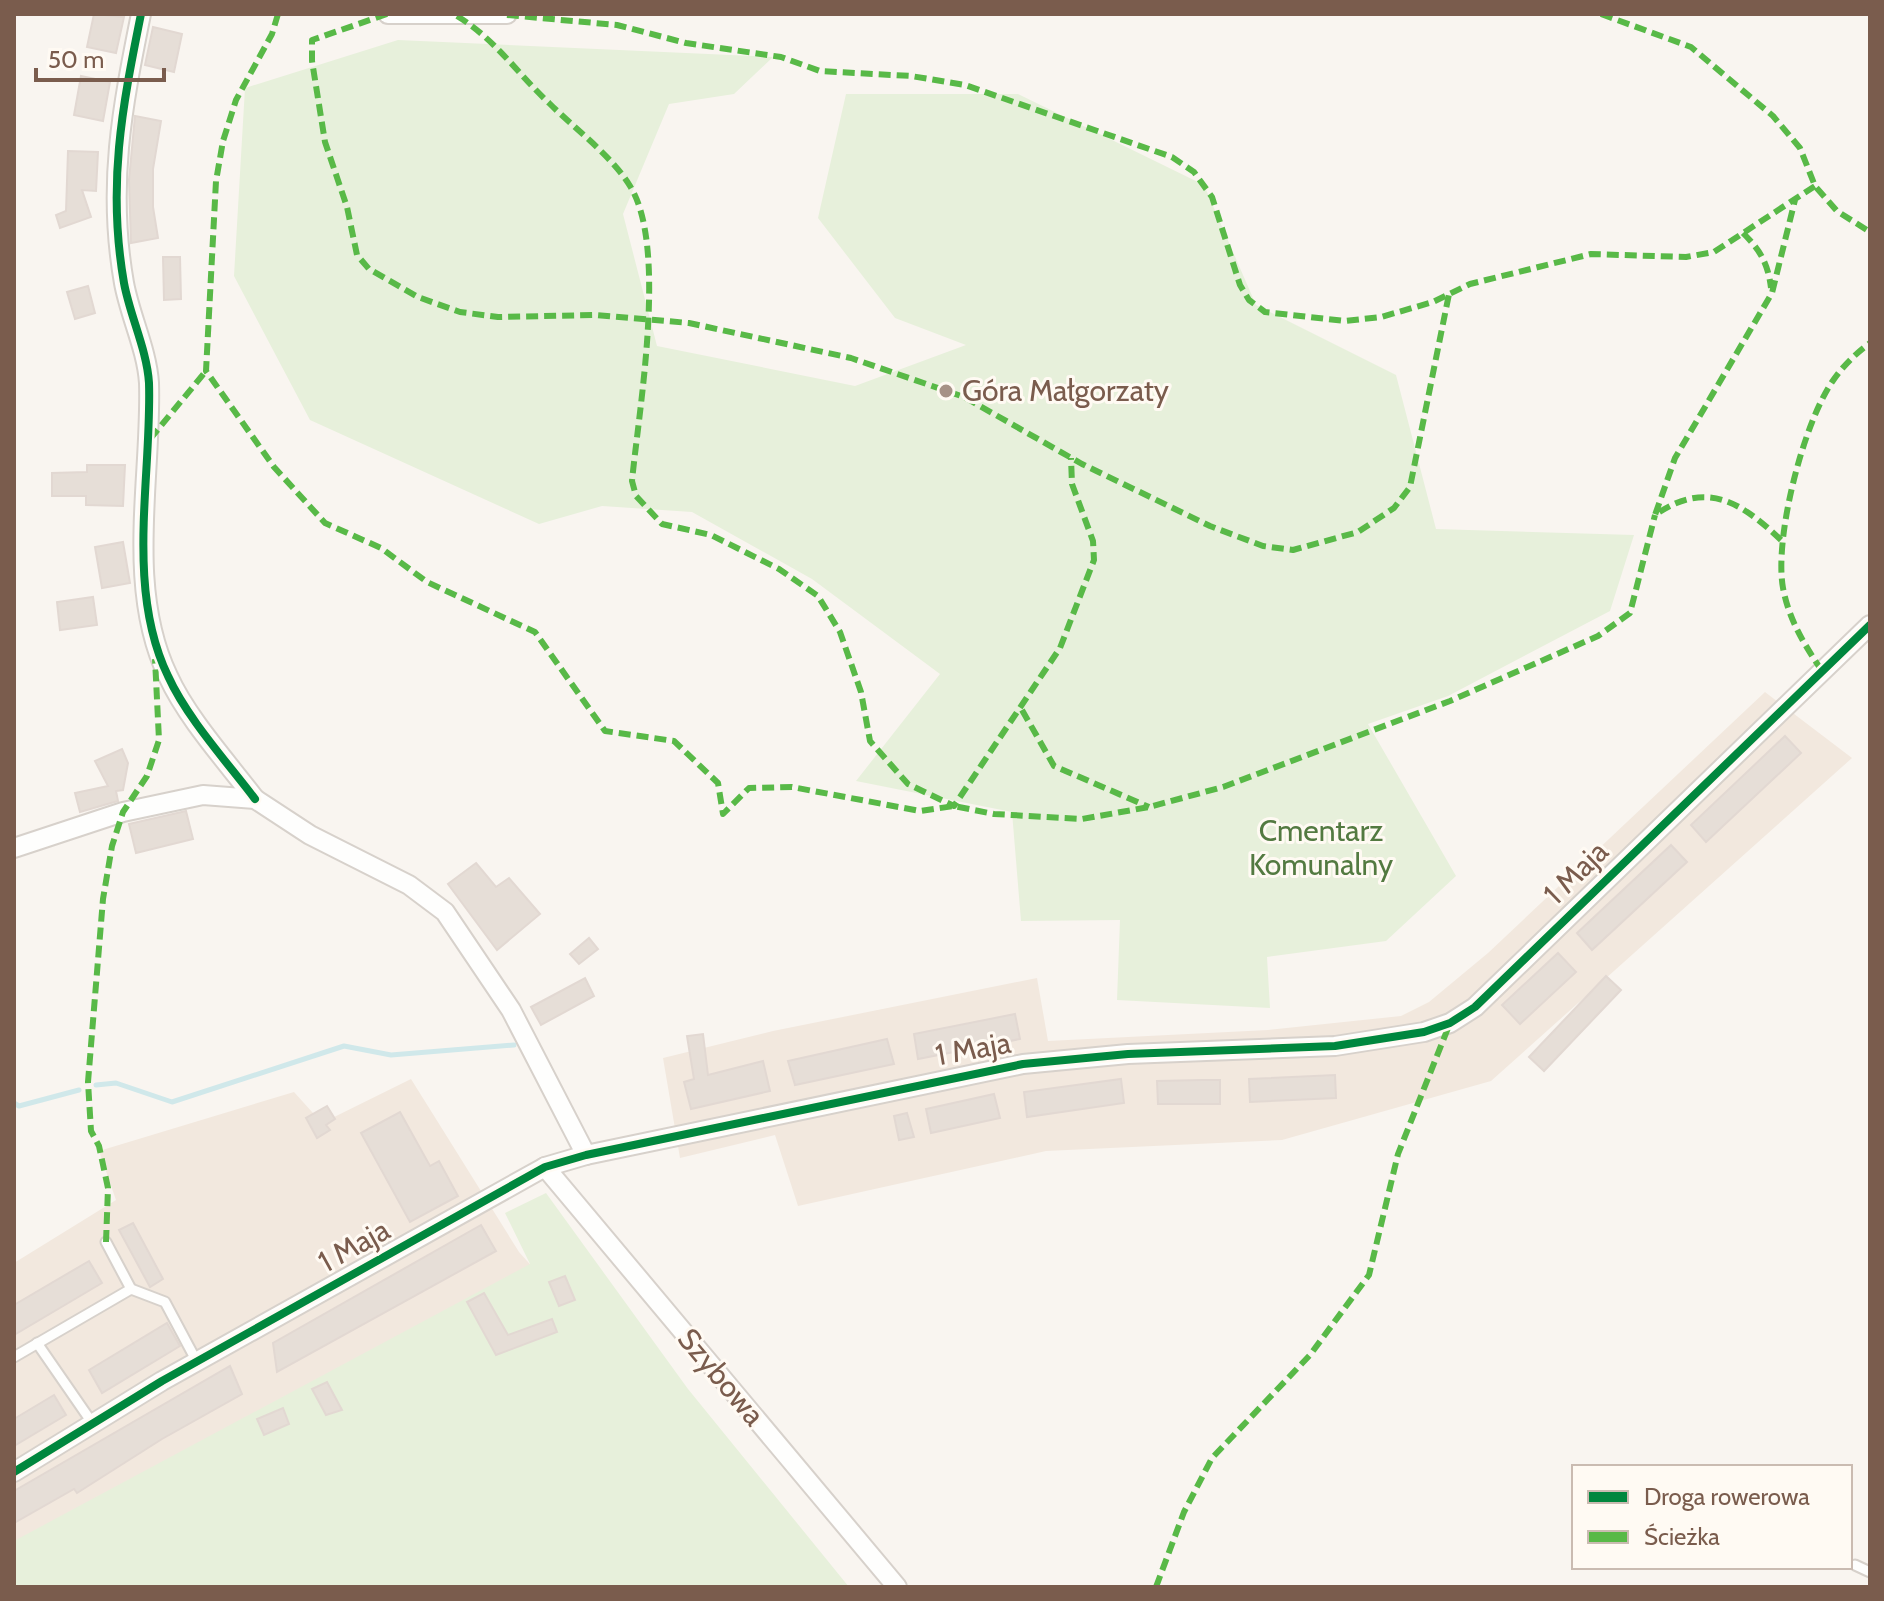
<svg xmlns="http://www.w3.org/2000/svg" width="1884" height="1601" font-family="Cabin,sans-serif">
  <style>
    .residential { fill: #f2e8de }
    .green { fill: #e7f0db }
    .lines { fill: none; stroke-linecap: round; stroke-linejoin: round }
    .stream { stroke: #d0e8ea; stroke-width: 5 }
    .building { fill: #e6ded7; stroke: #e2d8d2; stroke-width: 2 }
    .lane-casing { stroke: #d7d1cb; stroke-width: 13 }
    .street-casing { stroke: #d7d1cb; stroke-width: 22 }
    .lane { stroke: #fefefd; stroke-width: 9 }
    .street { stroke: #fefefd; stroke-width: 18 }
    .quiet { stroke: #58b947; stroke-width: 6; stroke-dasharray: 12 6; stroke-linecap: butt }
    .cycleway-casing { stroke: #fffaf3; stroke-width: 13 }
    .cycleway { stroke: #00873e; stroke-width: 8 }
    .poi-dot { fill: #a69286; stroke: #fffaf3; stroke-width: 3 }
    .labels { text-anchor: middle; stroke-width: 6; stroke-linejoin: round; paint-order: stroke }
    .poi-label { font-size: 30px; fill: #7a5c4d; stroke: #fffaf3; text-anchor: start }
    .park-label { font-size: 30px; fill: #537a41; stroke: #fffaf3 }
    .street-label { font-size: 30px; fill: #7a5c4d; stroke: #fffaf3 }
  </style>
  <rect width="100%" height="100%" fill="#f9f5f0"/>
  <g class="residential">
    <polygon points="1765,692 1852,758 1491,1081 1282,1140 1046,1151 798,1206 775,1135 680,1158 663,1058 773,1031 1037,978 1048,1041 1268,1030 1401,1016 1429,1002 1488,953"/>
    <polygon points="411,1079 519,1252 563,1301 14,1587 14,1263 116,1200 99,1151 294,1092 322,1123"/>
  </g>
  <g class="green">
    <polygon points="398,40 773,57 734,94 669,104 623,214 657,346 855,386 966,345 895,318 818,218 846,94 1018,94 1204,185 1256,305 1396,375 1436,529 1634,535 1610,611 1448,696 1368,724 1456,876 1386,941 1267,957 1270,1008 1117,1000 1120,920 1021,921 1012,812 856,781 940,674 812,579 692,512 602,506 539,524 310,420 234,276 245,88"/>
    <polygon points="546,1193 688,1389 849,1587 14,1587 14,1541 530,1264 505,1213"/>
  </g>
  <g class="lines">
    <g class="stream">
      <polyline points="96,1085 116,1083 172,1102 344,1046 391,1055 514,1045"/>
      <polyline points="14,1103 19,1106 79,1090"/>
    </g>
  </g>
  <g class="building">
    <polygon points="94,14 124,17 116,53 87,47"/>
    <polygon points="153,27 182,34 174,72 145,65"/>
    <polygon points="81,76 110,82 103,121 74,115"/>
    <polygon points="135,116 161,121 153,169 153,207 158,238 131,243 129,180"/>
    <polygon points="68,151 98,152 96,191 82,190 91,217 60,228 56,215 66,211"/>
    <polygon points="163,257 180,257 181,299 164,300"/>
    <polygon points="88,286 95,313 75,319 67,292"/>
    <polygon points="87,465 125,465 123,506 86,505 86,496 52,496 52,473 87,472"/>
    <polygon points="123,542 130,583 102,588 95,547"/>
    <polygon points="93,597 97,625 60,630 57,602"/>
    <polygon points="1785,736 1801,753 1706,842 1691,825"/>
    <polygon points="122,749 128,763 123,790 116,791 118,801 80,812 75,793 108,786 95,761"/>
    <polygon points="186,811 193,839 136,853 129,824"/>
    <polygon points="1671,845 1687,862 1592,950 1577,933"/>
    <polygon points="476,863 496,887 509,878 540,914 497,950 448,884"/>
    <polygon points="589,938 598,949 579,964 570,954"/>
    <polygon points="1558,953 1576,972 1520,1024 1502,1005"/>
    <polygon points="1606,976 1621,990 1544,1071 1529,1057"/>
    <polygon points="585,978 594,996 541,1025 531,1007"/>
    <polygon points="1015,1014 1020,1039 918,1059 914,1034"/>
    <polygon points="703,1034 708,1075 763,1061 770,1091 691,1109 684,1082 694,1079 687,1036"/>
    <polygon points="887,1039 894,1064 795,1085 788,1061"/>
    <polygon points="1335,1075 1336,1098 1250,1102 1249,1079"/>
    <polygon points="1121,1079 1124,1103 1027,1117 1024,1092"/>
    <polygon points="1202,1080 1220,1080 1220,1104 1158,1104 1157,1081"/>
    <polygon points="994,1094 1000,1118 931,1133 926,1109"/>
    <polygon points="327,1106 335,1119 326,1125 330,1130 317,1138 306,1118"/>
    <polygon points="400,1112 430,1166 439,1161 458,1196 410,1222 361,1133"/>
    <polygon points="907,1113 914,1137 899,1140 894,1116"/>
    <polygon points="133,1223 163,1279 150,1287 119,1230"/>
    <polygon points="481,1225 496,1251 277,1372 273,1343"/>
    <polygon points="89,1261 102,1283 14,1335 14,1305"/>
    <polygon points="565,1276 575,1300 559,1306 549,1282"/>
    <polygon points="484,1293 508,1335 552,1319 557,1332 496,1355 467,1302"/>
    <polygon points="167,1323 180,1346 102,1393 89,1370"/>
    <polygon points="230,1366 242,1394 162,1439 77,1493 74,1489 14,1523 14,1491"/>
    <polygon points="327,1382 342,1410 326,1415 312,1389"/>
    <polygon points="54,1395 66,1415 14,1446 14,1419"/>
    <polygon points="283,1408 289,1424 264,1435 257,1419"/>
  </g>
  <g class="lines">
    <g class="lane-casing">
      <g id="lane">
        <polyline points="106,1242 131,1289"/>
        <polyline points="37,1343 93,1424"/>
        <polyline points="14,1357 131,1289 165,1302 197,1362"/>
        <polyline points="1855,1565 1870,1572"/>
      </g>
    </g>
    <g class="street-casing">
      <g id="street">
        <path d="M 141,14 C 122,108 107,186 124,283 C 130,316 147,350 149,383 C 152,476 125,587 168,676 C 187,718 227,762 255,799"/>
        <polyline points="388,14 507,14"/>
        <polyline points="14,848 123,812 203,795 255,799 310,835 409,885 445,912 511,1010 586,1155"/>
        <polyline points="545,1167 897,1587"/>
        <polyline points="14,1472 162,1381 545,1167 586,1155 1023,1064 1128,1054 1335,1046 1424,1032 1450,1023 1475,1007 1870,625"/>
      </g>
    </g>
    <use href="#lane" class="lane"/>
    <use href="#street" class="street"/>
    <g class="quiet">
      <polyline points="278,14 272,34 236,100 223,141 216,181 206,371 274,467 325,523 381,548 427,582 535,632 605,731 674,741 718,783 723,814 749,788 792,787 920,811 954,806 994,814 1082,819 1149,807 1223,787 1450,701 1598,636 1630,613 1655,515"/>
      <polyline points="387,14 312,40 312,61 325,142 347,207 357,255 369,269 418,297 460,312 498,317 596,315 689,323 851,358 964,397 1082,464 1210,526 1263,546 1293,550 1358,532 1394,508 1410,487 1449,294"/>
      <polyline points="1601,14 1691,47 1773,116 1800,148 1815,186 1837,211 1870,232"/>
      <polyline points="507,15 617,25 686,43 781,57 820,71 911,76 965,85 1172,157 1194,172 1212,197 1240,285 1249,300 1265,312 1345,321 1381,317 1433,302 1470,284 1591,254 1686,257 1714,252 1815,186"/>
      <path d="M 457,16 C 495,39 517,73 549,103 C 575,129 611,155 630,186 C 668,247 639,408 632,481 L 636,496 L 662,524 L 711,535 L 779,569 L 818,596 L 840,632 L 861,692 L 870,741 L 908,784 L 954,806 L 1060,648 L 1094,560 L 1093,541 L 1072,484 L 1071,458"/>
      <path d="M 1743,233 C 1760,250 1768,263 1771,288"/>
      <polyline points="150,439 206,371"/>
      <path d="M 1781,540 C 1740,501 1706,480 1655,515 L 1675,458 L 1772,293 L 1795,200"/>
      <path d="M 1822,671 C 1804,644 1789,620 1783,588 C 1774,538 1803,425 1832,382 C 1843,366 1854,355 1870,343"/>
      <polyline points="1022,710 1054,766 1149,807"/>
      <polyline points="106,1242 108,1188 99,1146 91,1131 88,1082 103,899 112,846 123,812 147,776 159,740 155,659"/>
      <polyline points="1156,1587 1184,1512 1212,1458 1310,1355 1369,1275 1398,1154 1450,1023"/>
    </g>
    <g class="cycleway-casing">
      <g id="cycleway">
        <path d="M 141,14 C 122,108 107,186 124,283 C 130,316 147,350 149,383 C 152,476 125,587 168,676 C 187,718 227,762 255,799"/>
        <polyline points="14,1472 162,1381 545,1167 586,1155 1023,1064 1128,1054 1335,1046 1424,1032 1450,1023 1475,1007 1870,625"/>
      </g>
    </g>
    <use href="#cycleway" class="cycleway"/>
  </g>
  <circle class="poi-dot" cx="946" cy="391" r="8"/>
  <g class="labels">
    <g class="poi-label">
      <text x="962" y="401">Góra Małgorzaty</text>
    </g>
    <g class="park-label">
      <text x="1321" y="841">Cmentarz<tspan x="1321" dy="34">Komunalny</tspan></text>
    </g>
    <g class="street-label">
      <text transform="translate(1576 873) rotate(-44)" y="10">1 Maja</text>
      <text transform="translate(973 1049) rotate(-10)" y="10">1 Maja</text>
      <text transform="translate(354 1246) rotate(-29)" y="10">1 Maja</text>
      <text transform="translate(721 1377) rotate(50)" y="10">Szybowa</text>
    </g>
  </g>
  <rect width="1884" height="1601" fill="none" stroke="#7a5c4d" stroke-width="32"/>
  <rect x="1572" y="1465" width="280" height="104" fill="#fffaf3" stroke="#cabbb1" stroke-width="2"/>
  <rect x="1588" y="1491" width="40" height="12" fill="#00873e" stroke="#cabbb1" stroke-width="2"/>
  <text x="1644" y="1505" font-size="24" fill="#7a5c4d">Droga rowerowa</text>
  <rect x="1588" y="1531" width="40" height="12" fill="#58b947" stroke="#cabbb1" stroke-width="2"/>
  <text x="1644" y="1545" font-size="24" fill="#7a5c4d">Ścieżka</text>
  <path d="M36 68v12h128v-12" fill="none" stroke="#7a5c4d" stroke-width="4"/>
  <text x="48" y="68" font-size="24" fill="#7a5c4d" stroke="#fffaf3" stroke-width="6" paint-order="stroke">50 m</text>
</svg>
